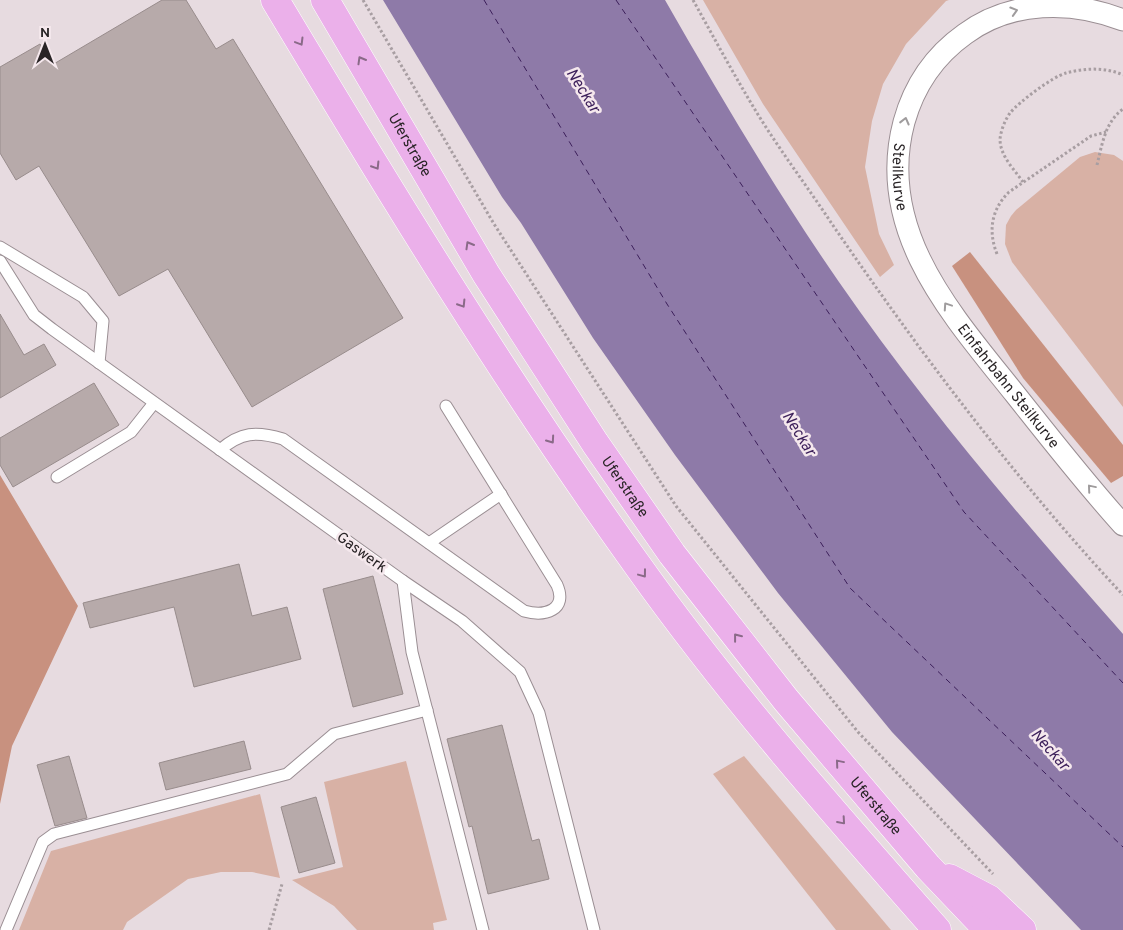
<svg xmlns="http://www.w3.org/2000/svg" width="1123" height="930" font-family="Overpass,sans-serif">
  <style>
    .green { fill: #d8b1a5 }
    .forest { fill: #c8917f }
    .water { fill: #8e7aa8 }
    .lines { fill: none; stroke-linecap: round; stroke-linejoin: round }
    .ferry { stroke: #3c1f5a; stroke-width: 1; stroke-dasharray: 6 5; stroke-linecap: butt }
    .building { fill: #b7aaaa; stroke: #988c8c }
    .service-casing { stroke: #9a8e93; stroke-width: 13 }
    .minor-casing { stroke: #9a8e93; stroke-width: 23 }
    .trunk-casing { stroke: #fff; stroke-width: 29 }
    .path { stroke: #a89ea2; stroke-width: 3; stroke-dasharray: 2.5 2.5; stroke-linecap: butt }
    .service { stroke: #fff; stroke-width: 11 }
    .minor { stroke: #fff; stroke-width: 21 }
    .trunk { stroke: #ebb0ea; stroke-width: 28 }
    .oneway { stroke: #9f9c9d }
    .oneway2 { stroke: #8a6a88 }
    .labels { text-anchor: middle; stroke-width: 5; stroke-linejoin: round; paint-order: stroke }
    .street-label { font-size: 15px; fill: #292426; stroke: #f5e8ed }
    .water-label { font-size: 16px; font-style: italic; fill: #3c1f5a; stroke: #f5e8ed }
  </style>
  <rect width="100%" height="100%" fill="#e7dbe0"/>
  <g class="green">
    <polygon points="703,0 949,0 946,1 906,44 883,84 872,121 865,167 879,234 894,265 880,277 763,104"/>
    <polygon points="1095,152 1114,155 1123,161 1123,407 1012,262 1005,244 1006,225 1011,216 1016,210 1080,157"/>
    <polygon points="744,756 891,930 836,930 713,774"/>
    <polygon points="406,761 447,920 433,923 434,930 357,930 334,906 292,880 343,867 324,782"/>
    <polygon points="260,794 280,878 252,872 221,872 188,879 127,922 123,930 19,930 51,851"/>
  </g>
  <g class="forest">
    <polygon points="970,252 1123,445 1123,476 1111,483 1023,378 952,266"/>
    <polygon points="0,475 78,606 12,746 0,804"/>
  </g>
  <path class="water" d="M 383,0 L 665,0 C 720,96 776,191 839,282 C 925,406 1023,521 1123,634 L 1123,930 L 1081,930 L 892,732 L 778,593 L 675,455 L 593,338 L 521,223 L 502,197 Z"/>
  <g class="lines">
    <g class="ferry">
      <polyline points="484,0 667,304 850,588 1123,847"/>
      <polyline points="616,0 964,512 1123,683"/>
    </g>
  </g>
  <g class="building">
    <polygon points="162,0 186,0 216,49 233,39 403,318 252,407 168,269 119,296 39,166 16,180 0,153 0,67 40,44 52,65"/>
    <polygon points="0,314 24,355 44,344 56,365 0,398"/>
    <polygon points="94,383 119,425 13,487 0,465 0,438"/>
    <polygon points="239,564 252,616 287,607 301,659 194,687 174,607 90,628 83,603"/>
    <polygon points="373,576 403,694 353,707 323,589"/>
    <polygon points="502,725 532,841 539,839 549,879 488,894 472,826 469,827 447,739"/>
    <polygon points="244,741 251,769 166,790 159,763"/>
    <polygon points="69,756 87,818 55,826 37,765"/>
    <polygon points="316,797 335,863 299,873 281,807"/>
  </g>
  <g class="lines">
    <g class="service-casing">
      <g id="service">
        <polyline points="0,247 83,297 103,321 99,363"/>
        <polyline points="0,261 34,315 52,329 403,581 462,621 520,672 539,713 594,930"/>
        <path d="M 220,450 C 241,432 256,431 283,439 L 524,611 C 545,617 568,610 557,585 L 446,406"/>
        <polyline points="57,477 131,432 154,403"/>
        <polyline points="429,543 501,494"/>
        <polyline points="403,581 412,652 483,930"/>
        <polyline points="6,930 43,842 54,834 287,774 334,734 427,710"/>
      </g>
    </g>
    <g class="minor-casing">
      <g id="minor">
        <path id="s1" d="M 1123,20 C 1072,0 1011,0 965,34 C 934,56 914,86 904,122 C 875,231 952,315 1015,394 C 1050,438 1085,483 1123,525"/>
      </g>
    </g>
    <g class="trunk-casing">
      <g id="trunk">
        <path d="M 275,0 C 390,192 507,384 638,566 C 729,694 833,812 937,930"/>
        <path id="s2" d="M 325,0 L 486,274 L 595,443 L 672,554 L 786,700 L 928,867 L 988,930"/>
        <polyline points="949,878 989,899 1022,930"/>
      </g>
    </g>
    <g class="path">
      <polyline points="363,0 494,224 676,506 858,732 993,874"/>
      <path d="M 693,0 C 713,36 733,73 754,108 C 778,148 807,186 832,224 C 921,354 1016,480 1123,595"/>
      <path d="M 1097,165 C 1102,145 1105,122 1123,109"/>
      <path d="M 1023,182 C 1014,169 1000,156 1000,139 C 1001,130 1005,120 1010,113 C 1019,102 1052,77 1066,73 C 1084,68 1106,67 1123,75"/>
      <path d="M 997,254 C 988,231 991,210 1009,192 L 1091,136 L 1106,132"/>
      <polyline points="269,930 282,884"/>
    </g>
    <use href="#service" class="service"/>
    <use href="#minor" class="minor"/>
    <use href="#trunk" class="trunk"/>
  </g>
  <defs><path id="oneway-chevron" d="M-2-3.5L2.5 0L-2 3.5" fill="none" stroke-width="1.6" stroke-linecap="round" stroke-linejoin="round" transform="scale(1.25)"/></defs>
  <g class="oneway">
    <use href="#oneway-chevron" transform="translate(1014 11) rotate(-17)"/>
    <use href="#oneway-chevron" transform="translate(905 121) rotate(-76)"/>
    <use href="#oneway-chevron" transform="translate(947 306) rotate(-124)"/>
    <use href="#oneway-chevron" transform="translate(1091 488) rotate(-130)"/>
  </g>
  <g class="oneway2">
    <use href="#oneway-chevron" transform="translate(300 42) rotate(59)"/>
    <use href="#oneway-chevron" transform="translate(361 60) rotate(-120)"/>
    <use href="#oneway-chevron" transform="translate(376 166) rotate(58)"/>
    <use href="#oneway-chevron" transform="translate(469 245) rotate(-120)"/>
    <use href="#oneway-chevron" transform="translate(462 304) rotate(58)"/>
    <use href="#oneway-chevron" transform="translate(551 440) rotate(55)"/>
    <use href="#oneway-chevron" transform="translate(643 574) rotate(53)"/>
    <use href="#oneway-chevron" transform="translate(737 637) rotate(-128)"/>
    <use href="#oneway-chevron" transform="translate(839 763) rotate(-130)"/>
    <use href="#oneway-chevron" transform="translate(842 821) rotate(49)"/>
  </g>
  <g class="labels">
    <g class="street-label">
      <text dy="5" stroke="none"><textPath href="#s2" startOffset="168">Uferstraße</textPath></text>
      <text dy="5" stroke="none"><textPath href="#s1" startOffset="330">Steilkurve</textPath></text>
      <text dy="5" stroke="none"><textPath href="#s1" startOffset="571">Einfahrbahn Steilkurve</textPath></text>
      <text dy="5" stroke="none"><textPath href="#s2" startOffset="572">Uferstraße</textPath></text>
      <text transform="translate(362 552) rotate(36)" y="5">Gaswerk</text>
      <text dy="5" stroke="none"><textPath href="#s2" startOffset="978">Uferstraße</textPath></text>
    </g>
    <g class="water-label">
      <text transform="translate(584 90) rotate(58)" y="6">Neckar</text>
      <text transform="translate(800 433) rotate(58)" y="6">Neckar</text>
      <text transform="translate(1051 749) rotate(48)" y="6">Neckar</text>
    </g>
  </g>
  <g transform="translate(45 45)" stroke="#f5e8ed" stroke-width="4" paint-order="stroke">
  <path d="M0-4L9 19L0 12L-9 19Z" fill="#292426"/>
  <text y="-8" font-size="14" font-weight="bold" text-anchor="middle" fill="#292426">N</text>
  </g>
</svg>
